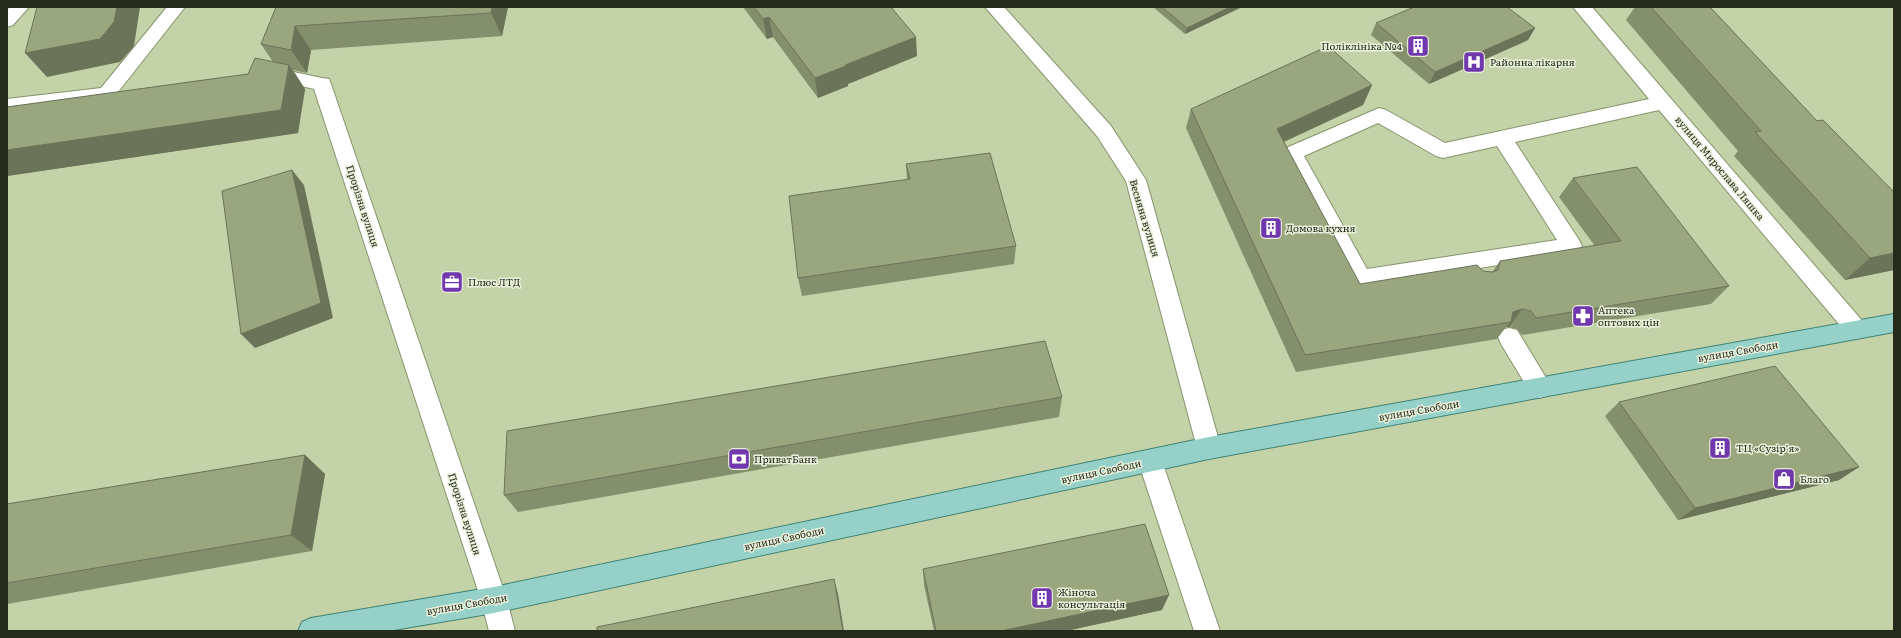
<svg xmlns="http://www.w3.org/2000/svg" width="1901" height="638" font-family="Literata,serif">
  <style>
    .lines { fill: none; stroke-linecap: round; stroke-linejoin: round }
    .minor-casing { stroke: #87946c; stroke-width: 2 }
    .major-casing { stroke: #408273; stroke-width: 2 }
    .minor { fill: #fff; fill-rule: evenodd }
    .major { fill: #95d1c8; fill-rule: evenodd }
    .wall { fill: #848f6c }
    .shaded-wall { fill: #6b7458 }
    .building { fill: #99a67e; stroke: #6b7458 }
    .labels { text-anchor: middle; stroke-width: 3; stroke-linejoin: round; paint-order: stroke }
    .poi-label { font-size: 10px; fill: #252a1a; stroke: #e9f0db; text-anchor: start }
    .street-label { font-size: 10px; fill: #252a1a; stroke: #e9f0db }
  </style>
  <rect width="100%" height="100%" fill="#c4d2a8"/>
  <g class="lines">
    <g class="minor-casing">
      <g id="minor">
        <polygon points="10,7 29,7 13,25 7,27 7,10"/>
        <polygon points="167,7 185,7 118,92 116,98 7,113 7,99 101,88"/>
        <polygon points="985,7 1004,7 1111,126 1146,180 1221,448 1217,456 1209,459 1201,456 1197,448 1126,181 1097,136"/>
        <path d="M 1573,7 L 1592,7 L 1865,324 L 1868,330 L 1865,336 L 1857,339 L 1849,336 L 1659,110 L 1515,142 L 1579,240 L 1582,246 L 1579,252 L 1361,287 L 1353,284 L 1283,153 L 1286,148 L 1379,108 L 1386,110 L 1445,143 L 1649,99 ZM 1378,123 L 1436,156 L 1443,158 L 1497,146 L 1557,240 L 1367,269 L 1304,156 Z"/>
        <polygon points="270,67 322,78 329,79 331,84 507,600 515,631 489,631 481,600 314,89 264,77 261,73 264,69"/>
        <polygon points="1509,328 1517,330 1548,381 1552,388 1548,395 1540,398 1532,395 1501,344 1498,337 1501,330"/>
        <polygon points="1150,450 1159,453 1162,461 1220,631 1194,631 1138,461 1141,453"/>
      </g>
    </g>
    <g class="major-casing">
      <polygon id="major" points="1894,314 1894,332 1209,459 494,613 388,631 298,631 302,622 311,618 494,587 1209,437"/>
    </g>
    <use href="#minor" class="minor"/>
    <use href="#major" class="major"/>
  </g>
  <g class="wall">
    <polygon points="276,7 508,7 502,36 311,50 307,73 293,70 305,89 298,133 7,176 7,107 248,74 273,62 261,44"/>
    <polygon points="743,7 891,7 917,56 848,84 848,86 818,98 773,37 767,39"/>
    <polygon points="1153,7 1242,7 1185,34"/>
    <polygon points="1635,7 1710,7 1817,121 1894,192 1894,270 1845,280 1734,156 1738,151 1626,20"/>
    <polygon points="1376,23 1535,28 1528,40 1429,84 1371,35"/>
    <polygon points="1372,85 1363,105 1284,142 1360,284 1483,271 1492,272 1493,271 1500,261 1595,246 1559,197 1573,178 1729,286 1711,304 1522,335 1517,329 1509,327 1506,327 1497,339 1296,372 1186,128 1191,109"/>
    <polygon points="906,164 1016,246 1014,264 802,296 798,278 907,180"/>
    <polygon points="1062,397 1059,417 518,512 504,495"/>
    <polygon points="1619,402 1859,467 1839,480 1678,520 1605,416"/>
    <polygon points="305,455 325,474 312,551 7,604 7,504"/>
    <polygon points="923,569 1162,610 1066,631 934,631 924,585"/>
  </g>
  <g class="shaded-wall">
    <polygon points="117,7 140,7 134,46 120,62 47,77 25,53"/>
    <polygon points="492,7 508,7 502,36 491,13"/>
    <polygon points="1230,7 1242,7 1185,34 1187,28"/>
    <polygon points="769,17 773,37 767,39 763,19"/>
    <polygon points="295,26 311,50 307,73 291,50"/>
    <polygon points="1535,28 1528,40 1429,84 1435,72"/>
    <polygon points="916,37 917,56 848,84 848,86 818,98 815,78 845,65"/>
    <polygon points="289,65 305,89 298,133 7,176 7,150"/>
    <polygon points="1372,85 1363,105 1270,148 1277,129"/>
    <polygon points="292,170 304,185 333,318 255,348 241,334"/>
    <polygon points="1894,253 1894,270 1845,280 1870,258"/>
    <polygon points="1522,309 1509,327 1506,327 1511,322 1513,312"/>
    <polygon points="305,455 325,474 312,551 291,535"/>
    <polygon points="1859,467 1839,480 1678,520 1695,508"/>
    <polygon points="834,579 838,594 844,631 843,631"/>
    <polygon points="1169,595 1162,610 1066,631 1001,631"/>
  </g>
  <g class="building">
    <polygon points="37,7 117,7 114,22 100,39 25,53"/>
    <polygon points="276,7 492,7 491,13 295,26 291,50 261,44"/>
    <polygon points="754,7 891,7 916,37 845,65 846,66 815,78 769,17 763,19"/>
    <polygon points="1162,7 1230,7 1187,28"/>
    <polygon points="1414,7 1507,7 1535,28 1435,72 1376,23"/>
    <polygon points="1651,7 1710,7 1817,121 1823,120 1894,192 1894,253 1870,258 1755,132 1761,131"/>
    <polygon points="1328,46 1372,85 1277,129 1360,284 1477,265 1483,271 1492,272 1498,270 1500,261 1621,241 1573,178 1637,167 1729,286 1536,318 1531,311 1522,309 1513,312 1511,322 1305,355 1191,109"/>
    <polygon points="255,58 289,65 281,110 7,150 7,107 248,74"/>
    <polygon points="990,153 1016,246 798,278 789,196 910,179 906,164"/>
    <polygon points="292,170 321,303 241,334 222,191"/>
    <polygon points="1045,341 1062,397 504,495 507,431"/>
    <polygon points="1775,366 1859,467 1695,508 1619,402"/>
    <polygon points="305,455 291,535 7,583 7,504"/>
    <polygon points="1145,524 1169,595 1001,631 936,631 923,569"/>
    <polygon points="834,579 843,631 597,631 597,627"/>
  </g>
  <defs>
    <g id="building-square" transform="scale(1.15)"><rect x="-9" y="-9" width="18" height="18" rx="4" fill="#7138ae" stroke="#e9f0db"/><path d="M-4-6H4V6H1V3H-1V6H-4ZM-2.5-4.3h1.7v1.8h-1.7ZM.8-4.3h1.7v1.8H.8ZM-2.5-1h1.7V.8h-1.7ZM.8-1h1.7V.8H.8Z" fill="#fff"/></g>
    <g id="hospital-square" transform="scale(1.15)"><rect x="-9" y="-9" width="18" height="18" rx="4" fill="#7138ae" stroke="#e9f0db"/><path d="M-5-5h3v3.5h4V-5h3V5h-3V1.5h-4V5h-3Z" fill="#fff"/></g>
    <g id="office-square" transform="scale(1.15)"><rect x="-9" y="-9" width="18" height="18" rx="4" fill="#7138ae" stroke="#e9f0db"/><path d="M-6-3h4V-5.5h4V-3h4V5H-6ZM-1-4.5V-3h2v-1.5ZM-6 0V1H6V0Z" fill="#fff"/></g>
    <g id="pharmacy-square" transform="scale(1.15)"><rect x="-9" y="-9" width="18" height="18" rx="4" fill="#7138ae" stroke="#e9f0db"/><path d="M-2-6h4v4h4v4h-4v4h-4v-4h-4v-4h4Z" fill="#fff"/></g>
    <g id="bank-square" transform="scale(1.15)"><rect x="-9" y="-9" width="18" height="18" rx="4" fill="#7138ae" stroke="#e9f0db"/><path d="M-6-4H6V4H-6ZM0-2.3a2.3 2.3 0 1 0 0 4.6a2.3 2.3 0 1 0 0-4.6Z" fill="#fff"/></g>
    <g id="shop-square" transform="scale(1.15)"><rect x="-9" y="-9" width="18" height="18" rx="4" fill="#7138ae" stroke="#e9f0db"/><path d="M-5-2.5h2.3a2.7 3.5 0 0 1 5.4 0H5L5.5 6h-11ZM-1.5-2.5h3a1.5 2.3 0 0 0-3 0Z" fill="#fff"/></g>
  </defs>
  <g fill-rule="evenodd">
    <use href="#building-square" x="1418" y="46"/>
    <use href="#hospital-square" x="1474" y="62"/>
    <use href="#building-square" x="1271" y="228"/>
    <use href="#office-square" x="452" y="282"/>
    <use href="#pharmacy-square" x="1583" y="316"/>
    <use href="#building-square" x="1720" y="448"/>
    <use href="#bank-square" x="739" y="459"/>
    <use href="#shop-square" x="1784" y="479"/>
    <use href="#building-square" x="1042" y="598"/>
  </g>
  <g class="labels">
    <g class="poi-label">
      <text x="1402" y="50" text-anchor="end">Поліклініка №4</text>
      <text x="1490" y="66">Районна лікарня</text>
      <text x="1286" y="232">Домова кухня</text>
      <text x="468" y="286">Плюс ЛТД</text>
      <text x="1598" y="314">Аптека<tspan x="1598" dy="12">оптових цін</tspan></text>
      <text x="1736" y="452">ТЦ «Сузір’я»</text>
      <text x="754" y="463">ПриватБанк</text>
      <text x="1800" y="483">Благо</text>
      <text x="1058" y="596">Жіноча<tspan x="1058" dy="12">консультація</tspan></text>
    </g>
    <g class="street-label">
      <text transform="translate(1720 168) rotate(50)" y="4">вулиця Мирослава Ляшка</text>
      <text transform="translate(363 206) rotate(72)" y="4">Прорізна вулиця</text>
      <text transform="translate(1145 218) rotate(73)" y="4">Весняна вулиця</text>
      <text transform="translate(1738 351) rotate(-10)" y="4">вулиця Свободи</text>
      <text transform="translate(1419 410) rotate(-10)" y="4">вулиця Свободи</text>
      <text transform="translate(1101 471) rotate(-12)" y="4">вулиця Свободи</text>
      <text transform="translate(465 514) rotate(72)" y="4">Прорізна вулиця</text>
      <text transform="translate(784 538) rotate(-12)" y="4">вулиця Свободи</text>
      <text transform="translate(467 604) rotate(-10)" y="4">вулиця Свободи</text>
    </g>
  </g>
  <rect width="1901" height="638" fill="none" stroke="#252a1a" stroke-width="16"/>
</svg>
